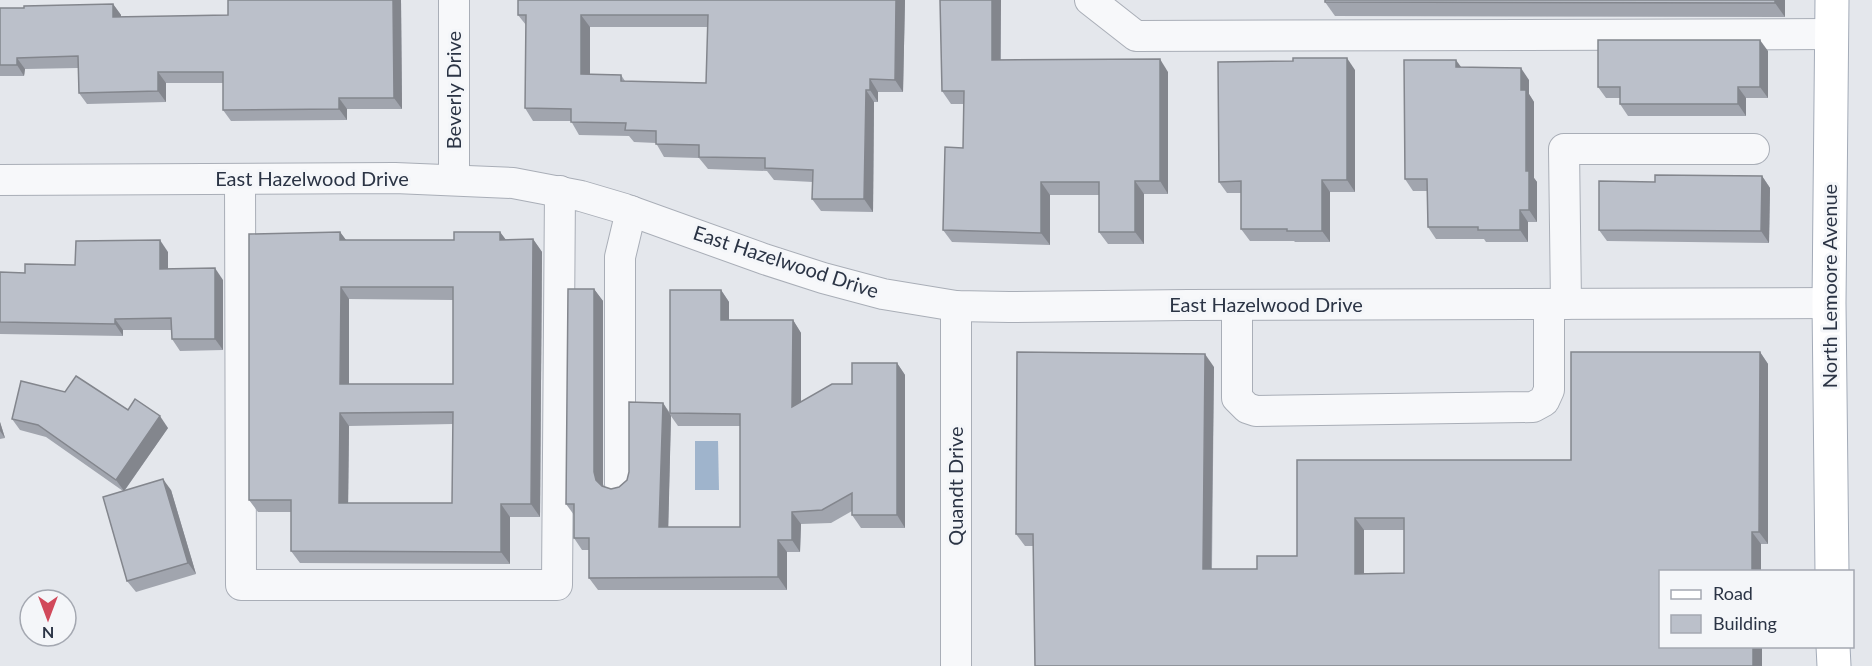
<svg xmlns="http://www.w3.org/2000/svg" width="1872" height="666" font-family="Lato,sans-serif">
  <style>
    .water { fill: #9fb4cc }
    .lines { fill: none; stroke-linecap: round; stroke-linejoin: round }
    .minor-casing { stroke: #a9aeb7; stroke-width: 32 }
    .major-casing { stroke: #a3abb8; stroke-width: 35 }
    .minor { stroke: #f7f8fa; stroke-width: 30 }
    .major { stroke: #fff; stroke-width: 33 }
    .wall { fill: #a1a5ae; fill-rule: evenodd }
    .shaded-wall { fill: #83868d }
    .building { fill: #bbc0ca; stroke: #83868d; stroke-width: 1.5; fill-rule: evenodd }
    .labels { text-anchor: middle; stroke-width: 6; stroke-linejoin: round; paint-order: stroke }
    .street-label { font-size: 20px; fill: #2b3445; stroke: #f4f6f9 }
  </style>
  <rect width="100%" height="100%" fill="#e4e7ec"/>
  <polygon class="water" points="695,441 718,441 719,490 695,490"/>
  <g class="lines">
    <g class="minor-casing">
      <g id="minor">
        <polyline points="1090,0 1136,36 1831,34"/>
        <polyline points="240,179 241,585 557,585 560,191"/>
        <polyline points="454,179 454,0"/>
        <polyline points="0,180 395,178 513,183 581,196 625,209 764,259 823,278 883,294 956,306 1009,307 1188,305 1829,303"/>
        <polyline points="1566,304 1564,149 1754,149"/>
        <polyline points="1237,305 1237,398 1247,408 1256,411 1533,407 1544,401 1549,390 1549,304"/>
        <polyline points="956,306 956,666"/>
        <polyline points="620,484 620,257 631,211"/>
      </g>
    </g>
    <g class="major-casing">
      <g id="major">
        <polyline points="1832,0 1829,303 1832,572"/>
        <polyline points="1833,646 1834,666"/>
      </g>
    </g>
    <use href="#minor" class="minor"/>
    <use href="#major" class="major"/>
  </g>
  <g class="wall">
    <polygon points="401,0 402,109 347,109 347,120 231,121 223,110 223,83 166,83 166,102 87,104 79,93 78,68 25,69 24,76 0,76 0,8 24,8 113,4 121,15 121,17 228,15"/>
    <path d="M 905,0 L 903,92 L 878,92 L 878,102 L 874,102 L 873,212 L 821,211 L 812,199 L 813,182 L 774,180 L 767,171 L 708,169 L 699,158 L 664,157 L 656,143 L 634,142 L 629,136 L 579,135 L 571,121 L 533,121 L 525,108 L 526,25 L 518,15 ZM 590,27 L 708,27 L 706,83 L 625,81 L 621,75 L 590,74 Z"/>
    <polygon points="940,0 1001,0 1001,60 1168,72 1168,194 1144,194 1144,244 1108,244 1099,232 1099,195 1050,195 1050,245 952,242 943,230 963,148 964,104 951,104 942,91"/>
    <polygon points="1785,0 1785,17 1335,16 1325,2"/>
    <polygon points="1768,51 1768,98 1746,98 1746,116 1628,116 1620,104 1620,98 1606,98 1598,87"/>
    <polygon points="1462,68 1529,80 1529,94 1534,102 1534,178 1537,182 1537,222 1528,222 1528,242 1486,242 1484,239 1436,239 1428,227 1427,191 1413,191 1405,179"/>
    <polygon points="1355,70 1355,192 1330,192 1330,242 1295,242 1294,241 1250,241 1241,229 1241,193 1227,193 1219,182"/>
    <polygon points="1762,176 1770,188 1769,243 1607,241 1599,230 1655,182"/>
    <path d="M 340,232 L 346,240 L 454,240 L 500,232 L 506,240 L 533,239 L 542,252 L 540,517 L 510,517 L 510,564 L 300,563 L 291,551 L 291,512 L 258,512 L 249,500 ZM 349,299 L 453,300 L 453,384 L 349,384 ZM 453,424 L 452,503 L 348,503 L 349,426 Z"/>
    <polygon points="168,252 168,269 223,280 223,350 180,351 172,339 172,330 123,330 123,336 0,334 0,272 25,273"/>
    <path d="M 594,289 L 603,301 L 603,487 L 611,489 L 619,487 L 627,480 L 663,403 L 670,413 L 721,290 L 729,302 L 729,320 L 793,320 L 801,333 L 801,402 L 852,384 L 897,363 L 905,375 L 905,528 L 861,528 L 852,515 L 852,511 L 831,523 L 801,524 L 800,552 L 787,552 L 787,590 L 598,590 L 589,578 L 589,550 L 582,550 L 574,538 L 574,515 L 566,504 ZM 671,416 L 678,426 L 740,426 L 740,527 L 668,527 Z"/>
    <path d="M 1760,352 L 1768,364 L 1768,544 L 1761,544 L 1761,572 L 1660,572 L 1762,646 L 1762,666 L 1035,666 L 1034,546 L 1025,546 L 1016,534 L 1214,367 L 1212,569 L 1257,569 L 1297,556 L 1297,460 L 1571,460 ZM 1364,530 L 1404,530 L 1404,573 L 1364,573 Z"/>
    <polygon points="128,410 168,428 125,490 171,490 196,574 136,592 127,581 123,491 46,437 20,430 12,419"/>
    <polygon points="0,422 5,438 0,439"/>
  </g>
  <g class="shaded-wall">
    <polygon points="393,0 401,0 402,109 394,98"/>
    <polygon points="896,0 905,0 903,92 895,80"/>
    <polygon points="992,0 1001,0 1000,73 992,60"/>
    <polygon points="1775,0 1785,0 1785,17 1775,3"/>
    <polygon points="113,4 121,15 121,28 113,17"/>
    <polygon points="581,15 590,27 590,87 581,74"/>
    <polygon points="1760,40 1768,51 1768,98 1760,87"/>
    <polygon points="17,58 25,69 24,76 17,65"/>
    <polygon points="1347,58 1355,70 1355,192 1347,180"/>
    <polygon points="1160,59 1168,72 1168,194 1160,181"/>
    <polygon points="1456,60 1464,71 1456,67"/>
    <polygon points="1521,68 1529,80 1529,94 1534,102 1534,178 1537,182 1537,222 1529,210 1521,90"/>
    <polygon points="158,72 166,83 166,102 158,91"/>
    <polygon points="870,79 878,92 878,102 870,90"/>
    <polygon points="1738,87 1746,98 1746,116 1738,104"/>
    <polygon points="866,90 874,102 873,212 864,199"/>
    <polygon points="339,98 347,109 347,120 339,109"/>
    <polygon points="1762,176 1770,188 1769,243 1761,231"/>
    <polygon points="1322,180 1330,192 1330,242 1322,231"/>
    <polygon points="1135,181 1144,194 1144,244 1135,232"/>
    <polygon points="1041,182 1050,195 1050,245 1041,233"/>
    <polygon points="1520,210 1528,222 1528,242 1520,230"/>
    <polygon points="340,232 349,244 340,240"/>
    <polygon points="500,232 509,244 500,240"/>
    <polygon points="533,239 542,252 540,517 531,504"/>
    <polygon points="160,240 168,252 168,281 160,269"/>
    <polygon points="215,268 223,280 223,350 215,339"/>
    <polygon points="341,287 349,299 349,397 340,384"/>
    <polygon points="594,289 603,301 603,484 605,492 596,480 594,472"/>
    <polygon points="721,290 729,302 729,333 721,320"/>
    <polygon points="115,319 123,330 123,336 115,324"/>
    <polygon points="793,320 801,333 801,420 792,407"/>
    <polygon points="1760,352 1768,364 1768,544 1759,532"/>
    <polygon points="1205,354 1214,367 1211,581 1203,569"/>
    <polygon points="897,363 905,375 905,528 897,515"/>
    <polygon points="663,403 671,416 668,539 659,527"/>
    <polygon points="340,413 349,426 348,515 339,503"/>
    <polygon points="160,416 168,428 124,491 116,480"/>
    <polygon points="0,422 5,438 0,431"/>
    <polygon points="163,479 171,490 196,574 188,563"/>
    <polygon points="501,504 510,517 510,564 501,552"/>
    <polygon points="792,512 801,524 800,552 792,540"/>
    <polygon points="1355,518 1364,530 1364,586 1355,574"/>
    <polygon points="1752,532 1761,544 1761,572 1752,572"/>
    <polygon points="778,540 787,552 787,590 778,577"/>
    <rect x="1753" y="646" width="9" height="20"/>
  </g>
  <g class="building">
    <polygon points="228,0 393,0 394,98 339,98 339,109 223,110 223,72 158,72 158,91 79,93 78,56 17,58 17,65 0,65 0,8 24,8 24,6 113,4 113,17 228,15"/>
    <path d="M 518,0 L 896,0 L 895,80 L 870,79 L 870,90 L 866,90 L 864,199 L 812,199 L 813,170 L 765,168 L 765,158 L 699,157 L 699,145 L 656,144 L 656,131 L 625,130 L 626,123 L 571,122 L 571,109 L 525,108 L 526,15 L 518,15 ZM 581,15 L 708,15 L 706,83 L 621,81 L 621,75 L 581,74 Z"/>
    <polygon points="940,0 992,0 992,60 1160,59 1160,181 1135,181 1135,232 1099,232 1099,182 1041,182 1041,233 943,230 945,147 963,148 964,91 942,91"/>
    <polygon points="1325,0 1775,0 1775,3 1325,2"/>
    <polygon points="1598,40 1760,40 1760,87 1738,87 1738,104 1620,104 1620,87 1598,87"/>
    <polygon points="1293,58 1347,58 1347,180 1322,180 1322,231 1287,231 1287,229 1241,229 1241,181 1219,182 1218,62 1293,61"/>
    <polygon points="1404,60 1456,60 1456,67 1521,68 1521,90 1526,90 1526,171 1529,171 1529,210 1520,210 1520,230 1478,230 1478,227 1428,227 1427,179 1405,179"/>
    <polygon points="1655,175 1762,176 1761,231 1599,230 1599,181 1655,182"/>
    <path d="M 340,232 L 340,240 L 454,240 L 454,232 L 500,232 L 500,240 L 533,239 L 531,504 L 501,504 L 501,552 L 291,551 L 291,500 L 249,500 L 249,234 ZM 341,287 L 453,287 L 453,384 L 340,384 ZM 453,412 L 452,503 L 339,503 L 340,413 Z"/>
    <polygon points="160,240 160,269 215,268 215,339 172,339 171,318 115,319 115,324 0,322 0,272 25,273 25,264 75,265 76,241"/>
    <polygon points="568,289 594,289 594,472 596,480 602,486 611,489 619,487 627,480 629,472 629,402 663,403 659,527 740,527 740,414 670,413 670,290 721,290 721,320 793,320 792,407 832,384 852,384 852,363 897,363 897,515 852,515 852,493 822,510 792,512 792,540 778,540 778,577 589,578 589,538 574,538 574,504 566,504"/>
    <path d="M 1017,352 L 1205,354 L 1203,569 L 1257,569 L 1257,556 L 1297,556 L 1297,460 L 1571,460 L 1571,352 L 1760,352 L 1759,532 L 1752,532 L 1752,572 L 1660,572 L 1660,646 L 1753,646 L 1753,666 L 1035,666 L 1033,534 L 1016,534 ZM 1355,518 L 1404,518 L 1404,573 L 1355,574 Z"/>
    <polygon points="76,376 128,410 135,399 160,416 116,480 38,425 12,419 21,381 65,392"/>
    <polygon points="163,479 188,563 127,581 103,497"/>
  </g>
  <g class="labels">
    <g class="street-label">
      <text transform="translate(454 90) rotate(-90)" y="7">Beverly Drive</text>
      <text x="312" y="186">East Hazelwood Drive</text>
      <text transform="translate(786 262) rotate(18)" y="7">East Hazelwood Drive</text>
      <text transform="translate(1830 286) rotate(-90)" y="7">North Lemoore Avenue</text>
      <text x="1266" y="312">East Hazelwood Drive</text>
      <text transform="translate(956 486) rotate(-90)" y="7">Quandt Drive</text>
    </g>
  </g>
  <rect x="1659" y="570" width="195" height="78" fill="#f4f6f9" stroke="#a4a8b1" stroke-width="1.5"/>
  <rect x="1671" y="590" width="30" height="9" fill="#ffffff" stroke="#a4a8b1" stroke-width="1.5"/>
  <text x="1713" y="600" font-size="18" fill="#2b3445">Road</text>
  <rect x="1671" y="615" width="30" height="18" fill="#bbc0ca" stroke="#a4a8b1" stroke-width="1.5"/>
  <text x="1713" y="630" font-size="18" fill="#2b3445">Building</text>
  <g transform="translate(48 618) rotate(180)"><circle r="28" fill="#f4f6f9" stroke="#a4a8b1" stroke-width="1.5"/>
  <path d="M0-4.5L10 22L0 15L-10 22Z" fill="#d1495b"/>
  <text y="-9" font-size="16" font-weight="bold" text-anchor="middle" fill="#2b3445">N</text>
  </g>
</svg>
